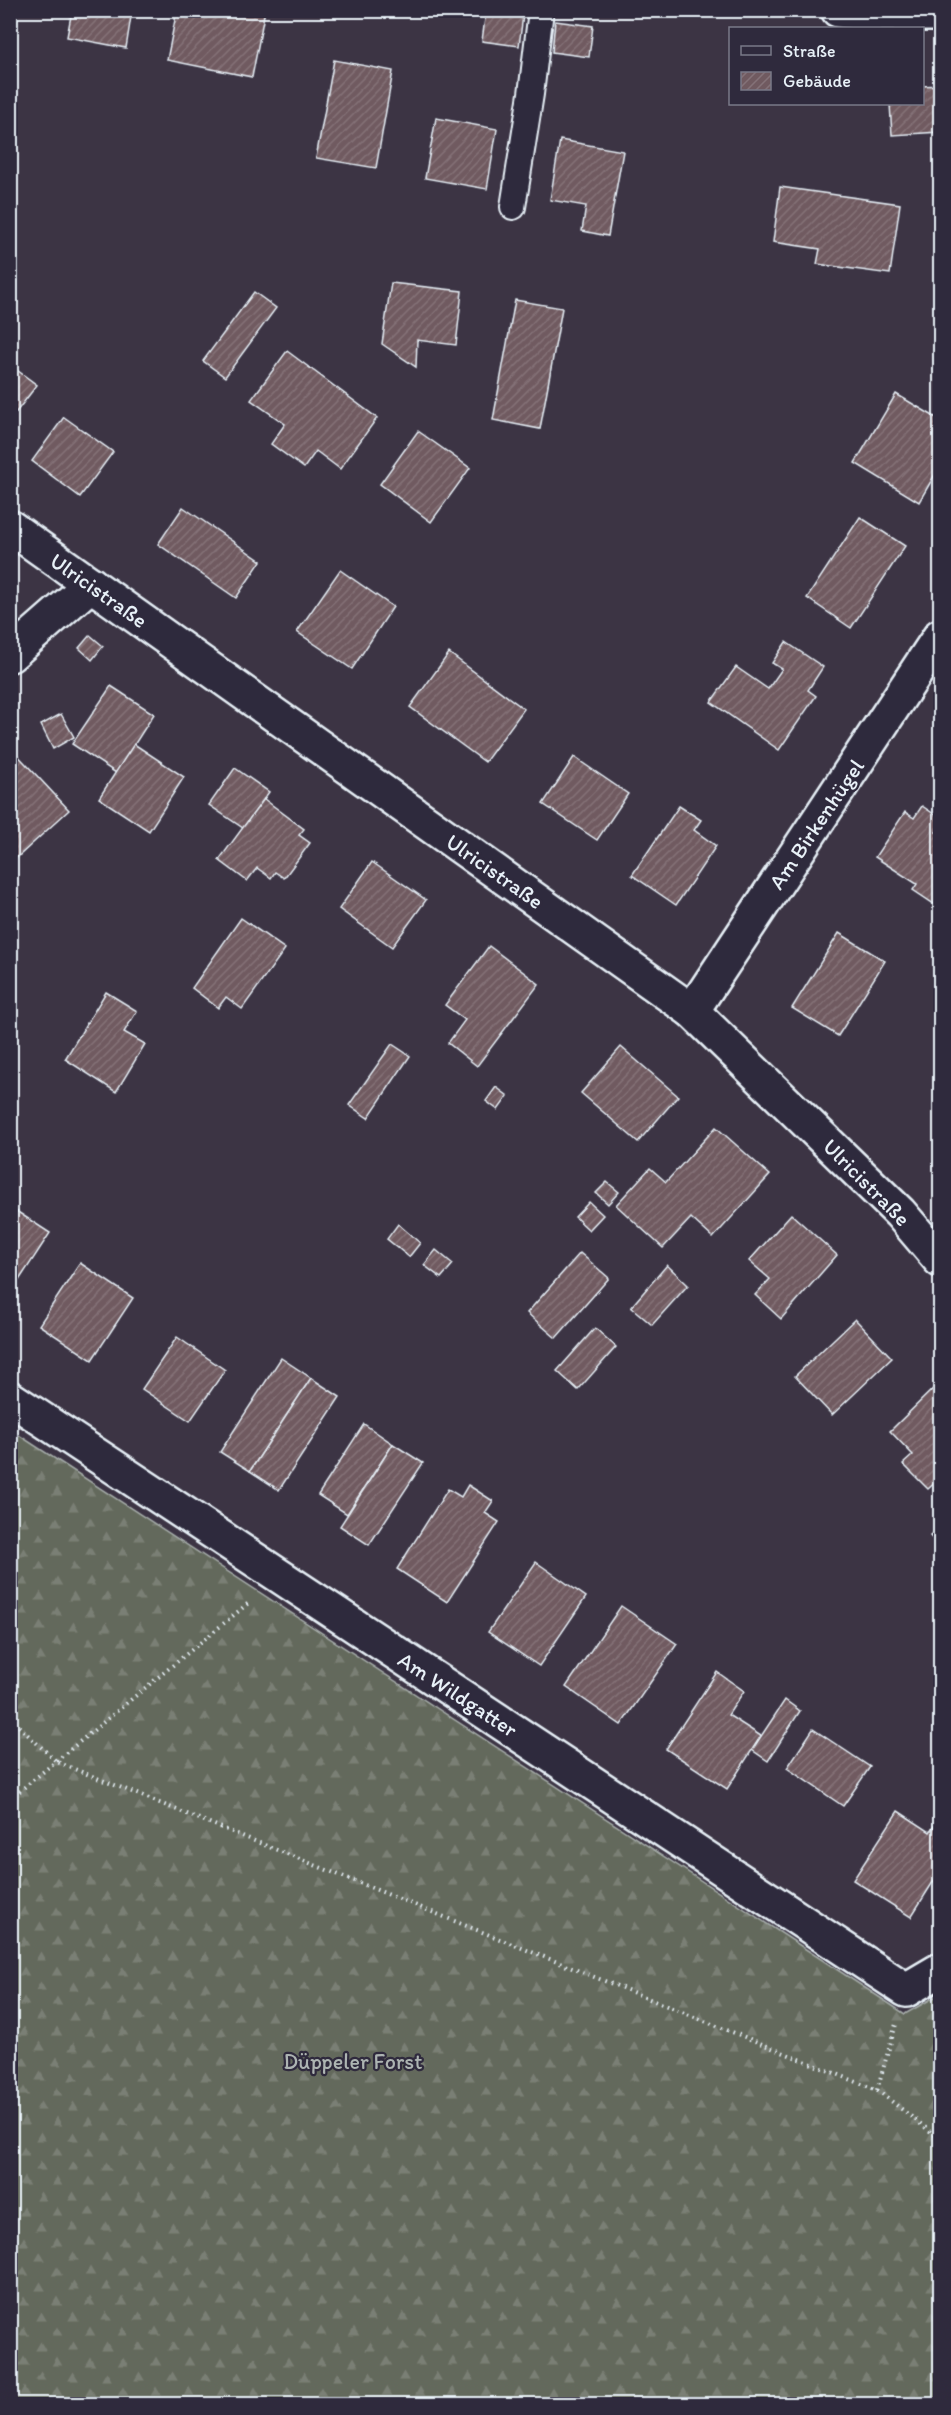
<svg xmlns="http://www.w3.org/2000/svg" width="951" height="2415" font-family="Itim,sans-serif">
  <style>
    .forest { fill: url(#forest-firs); stroke: #a6adaa; stroke-width: 1.5 }
    .building { fill: url(#building-hatch); stroke: #e8f1f8; stroke-width: 1.5 }
    .lines { fill: none; stroke-linecap: round; stroke-linejoin: round }
    .service-casing { stroke: #e8f1f8; stroke-width: 28 }
    .minor-casing { stroke: #e8f1f8; stroke-width: 38 }
    .path { stroke: #e8f1f8; stroke-width: 4; stroke-dasharray: 1.5 4.5; stroke-linecap: butt }
    .service { stroke: #2f2a3d; stroke-width: 24 }
    .minor { stroke: #2f2a3d; stroke-width: 33 }
    .labels { text-anchor: middle; stroke-width: 4.5; stroke-linejoin: round; paint-order: stroke }
    .street-label { font-size: 22px; fill: #e8f1f8; stroke: #2f2a3d }
    .park-label { font-size: 22px; fill: #adb4b2; stroke: #2f2a3d }
  </style>
  <defs>
    <pattern id="forest-firs" width="22" height="20" patternUnits="userSpaceOnUse" patternTransform="scale(1.5)"><rect width="22" height="20" fill="#64695c"/><path d="M5 1l3.5 6h-7zM16 11l3.5 6h-7z" fill="#7a7f74"/></pattern>
    <pattern id="building-hatch" width="6" height="6" patternUnits="userSpaceOnUse" patternTransform="scale(1.5)"><rect width="6" height="6" fill="#705a60"/><path d="M-1 1l2-2M0 6l6-6M5 7l2-2" fill="none" stroke="#847278"/></pattern>
  </defs>
  <rect width="100%" height="100%" fill="#3c3444"/>
  <filter id="ink" filterUnits="userSpaceOnUse"><feTurbulence type="fractalNoise" baseFrequency=".0167" numOctaves="2"/><feDisplacementMap in="SourceGraphic" scale="12" xChannelSelector="R" yChannelSelector="G"/><feConvolveMatrix kernelMatrix="1 2 1 2 8 2 1 2 1" color-interpolation-filters="sRGB"/></filter>
  <g filter="url(#ink)">
    <polygon class="forest" points="11,1430 905,2014 940,1994 940,2404 11,2404"/>
    <g class="building">
      <polygon points="72,10 132,10 126,48 67,37"/>
      <polygon points="177,10 265,10 252,77 167,60"/>
      <polygon points="486,11 523,15 519,46 482,41"/>
      <polygon points="555,21 593,26 589,57 552,52"/>
      <polygon points="334,60 393,71 376,168 316,158"/>
      <polygon points="940,85 940,132 892,135 890,104 922,104 922,86"/>
      <polygon points="436,118 497,129 487,189 425,178"/>
      <polygon points="560,140 623,151 608,236 582,231 586,206 550,200"/>
      <polygon points="780,187 900,204 890,274 817,264 820,249 773,242"/>
      <polygon points="391,283 462,291 456,345 417,340 416,367 382,344"/>
      <polygon points="254,292 276,308 225,377 203,361"/>
      <polygon points="515,300 562,308 540,429 493,420"/>
      <polygon points="287,351 377,418 340,469 316,451 304,468 271,444 285,424 251,400"/>
      <polygon points="10,365 37,385 10,420"/>
      <polygon points="896,394 940,420 940,466 919,502 855,463"/>
      <polygon points="64,417 113,452 80,497 32,461"/>
      <polygon points="418,431 470,468 431,522 380,484"/>
      <polygon points="183,507 261,561 236,598 158,544"/>
      <polygon points="860,517 905,546 851,628 807,598"/>
      <polygon points="340,570 393,607 352,669 297,632"/>
      <polygon points="90,635 103,646 92,660 79,648"/>
      <polygon points="786,642 823,667 808,690 816,696 779,750 711,702 736,667 768,689 782,669 772,663"/>
      <polygon points="449,653 524,709 485,762 410,707"/>
      <polygon points="111,686 154,714 116,773 72,744"/>
      <polygon points="61,714 74,737 53,749 41,725"/>
      <polygon points="134,744 184,777 149,831 99,798"/>
      <polygon points="10,747 69,810 10,864"/>
      <polygon points="574,757 628,794 597,840 543,804"/>
      <polygon points="235,768 269,792 243,828 209,805"/>
      <polygon points="264,799 304,829 299,835 310,843 284,878 275,872 271,878 257,868 247,881 219,860"/>
      <polygon points="679,806 701,820 694,830 716,846 676,905 632,875"/>
      <polygon points="922,806 940,818 940,825 936,832 940,835 940,858 937,863 940,865 940,908 913,890 917,884 875,857 905,812 914,818"/>
      <polygon points="372,862 426,900 392,947 339,909"/>
      <polygon points="241,918 285,949 242,1009 226,997 218,1008 192,988"/>
      <polygon points="839,933 885,961 838,1036 792,1008"/>
      <polygon points="489,946 539,984 477,1066 448,1043 465,1020 445,1005"/>
      <polygon points="106,992 137,1011 124,1032 145,1044 116,1092 65,1059"/>
      <polygon points="392,1044 410,1056 368,1118 349,1105"/>
      <polygon points="621,1047 678,1096 638,1142 581,1093"/>
      <polygon points="496,1087 508,1096 498,1110 486,1101"/>
      <polygon points="716,1127 770,1175 713,1238 691,1218 663,1248 616,1205 650,1168 666,1182"/>
      <polygon points="607,1182 619,1192 608,1204 596,1193"/>
      <polygon points="589,1202 603,1215 589,1230 575,1217"/>
      <polygon points="10,1207 50,1233 10,1294"/>
      <polygon points="791,1214 837,1255 781,1319 755,1295 770,1279 749,1261"/>
      <polygon points="398,1224 420,1243 409,1257 387,1239"/>
      <polygon points="436,1250 453,1264 441,1278 424,1265"/>
      <polygon points="580,1253 609,1278 556,1338 527,1313"/>
      <polygon points="80,1263 133,1298 92,1360 39,1325"/>
      <polygon points="667,1265 688,1285 652,1325 631,1307"/>
      <polygon points="855,1319 892,1358 832,1415 795,1376"/>
      <polygon points="595,1328 616,1347 578,1390 557,1371"/>
      <polygon points="177,1337 225,1370 190,1421 142,1389"/>
      <polygon points="281,1358 311,1378 250,1471 220,1452"/>
      <polygon points="311,1378 340,1397 279,1490 250,1471"/>
      <polygon points="940,1382 940,1478 928,1489 903,1464 913,1455 890,1431"/>
      <polygon points="364,1424 393,1444 347,1514 318,1495"/>
      <polygon points="393,1444 423,1463 369,1545 340,1526"/>
      <polygon points="468,1485 493,1501 485,1513 499,1522 447,1602 397,1569 448,1489 461,1497"/>
      <polygon points="940,1527 940,1547 930,1536"/>
      <polygon points="536,1562 586,1597 539,1666 488,1632"/>
      <polygon points="621,1606 677,1644 621,1725 566,1687"/>
      <polygon points="717,1672 744,1691 728,1715 761,1736 727,1789 666,1749"/>
      <polygon points="785,1700 800,1711 768,1761 752,1750"/>
      <polygon points="813,1729 870,1767 843,1806 787,1768"/>
      <polygon points="898,1811 930,1832 940,1817 940,1871 911,1917 853,1880"/>
    </g>
    <g class="lines">
      <g class="service-casing">
        <polyline id="service" points="513,207 531,94 541,10"/>
      </g>
      <g class="minor-casing">
        <g id="minor">
          <polyline points="838,10 876,14 940,14"/>
          <polyline points="10,527 692,1011 900,1213 940,1260"/>
          <polyline points="10,655 91,584"/>
          <polyline points="692,1011 940,636"/>
          <polyline points="10,1398 906,1990 940,1970"/>
        </g>
      </g>
      <g class="path">
        <polyline points="10,1718 57,1762 877,2090 940,2139"/>
        <polyline points="10,1799 251,1601"/>
        <polyline points="877,2090 896,2024"/>
      </g>
      <use href="#service" class="service"/>
      <use href="#minor" class="minor"/>
    </g>
  </g>
  <g class="labels">
    <g class="street-label">
      <text transform="translate(99 590) rotate(35)" y="8">Ulricistraße</text>
      <text transform="translate(816 824) rotate(-56)" y="8">Am Birkenhügel</text>
      <text transform="translate(495 871) rotate(35)" y="8">Ulricistraße</text>
      <text transform="translate(867 1182) rotate(45)" y="8">Ulricistraße</text>
      <text transform="translate(458 1694) rotate(33)" y="8">Am Wildgatter</text>
    </g>
    <g class="park-label">
      <text x="353" y="2069">Düppeler Forst</text>
    </g>
  </g>
  <rect width="951" height="2415" fill="none" stroke="#2f2a3d" stroke-width="36"/>
  <rect x="18" y="18" width="915" height="2379" fill="none" stroke="#e8f1f8" stroke-width="2" filter="url(#ink)"/>
  <rect x="729" y="27" width="195" height="78" fill="#2f2a3d" stroke="#797a88" stroke-width="1.5"/>
  <rect x="741" y="46" width="30" height="9" fill="#2f2a3d" stroke="#797a88" stroke-width="1.5"/>
  <text x="783" y="57" font-size="18" fill="#e8f1f8">Straße</text>
  <rect x="741" y="72" width="30" height="18" fill="url(#building-hatch)" stroke="#797a88" stroke-width="1.5"/>
  <text x="783" y="87" font-size="18" fill="#e8f1f8">Gebäude</text>
</svg>
